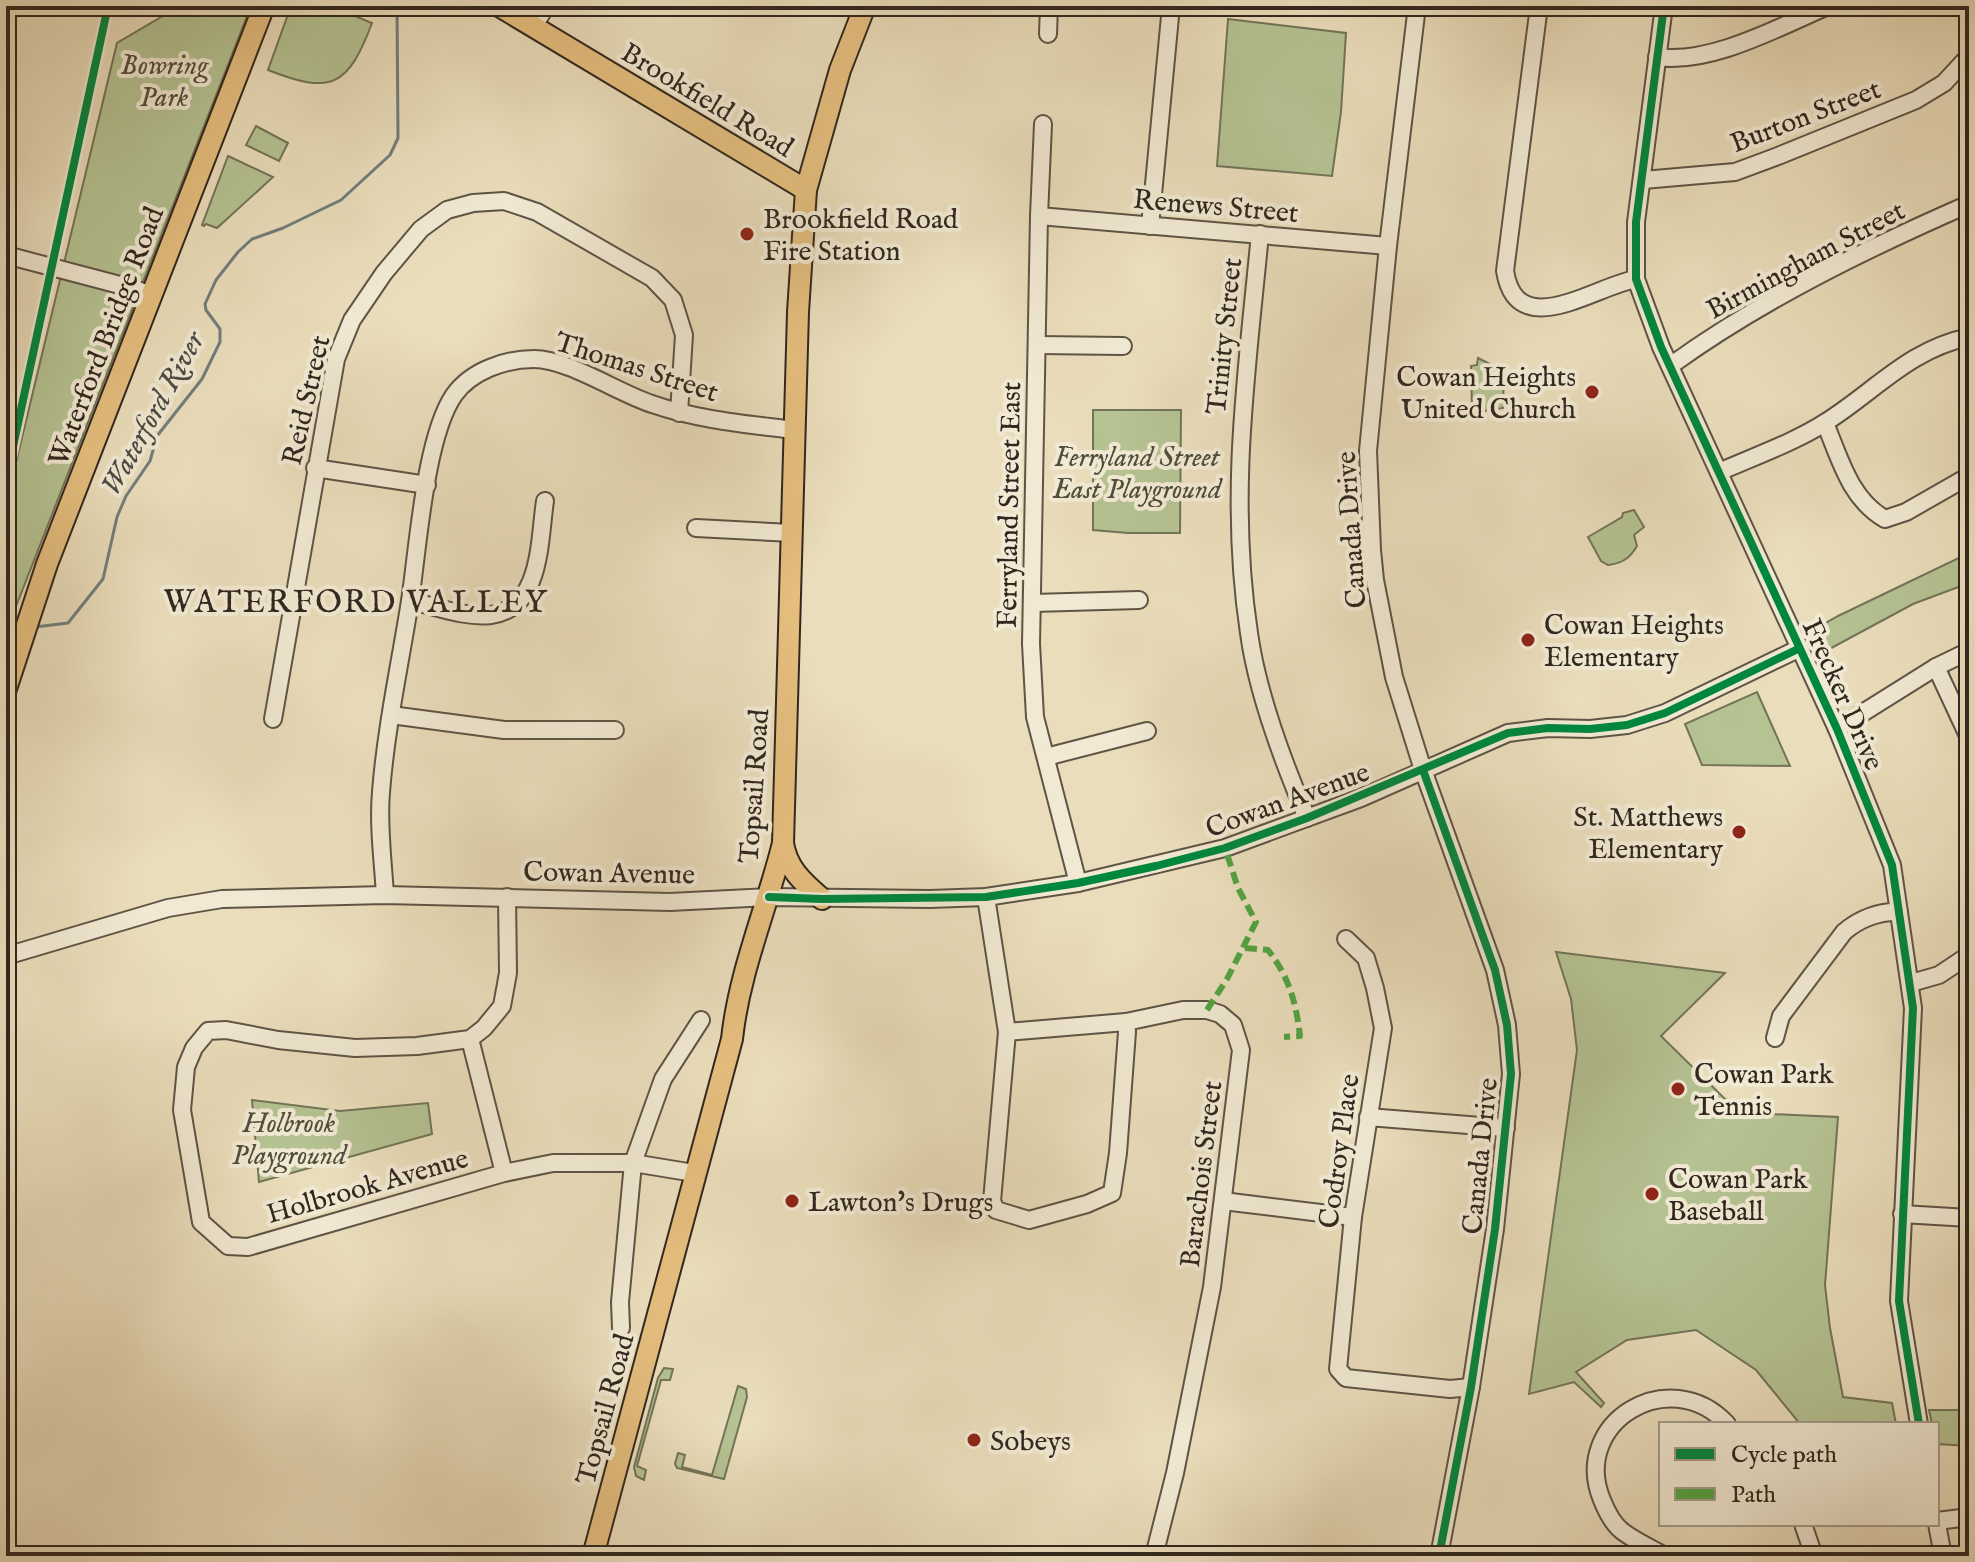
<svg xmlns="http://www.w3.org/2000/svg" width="1975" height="1562" font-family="'IM FELL English',serif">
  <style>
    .green { fill: #b5c292; stroke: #737458; stroke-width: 2 }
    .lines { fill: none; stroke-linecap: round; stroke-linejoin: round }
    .stream { stroke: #727e7d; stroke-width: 3 }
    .minor-casing { stroke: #5f5446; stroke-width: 20 }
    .major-casing { stroke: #31271f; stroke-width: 24 }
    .minor { stroke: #f1e9d3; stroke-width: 16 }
    .major { stroke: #e5be7e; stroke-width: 20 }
    .quiet { stroke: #52a341; stroke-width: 6; stroke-dasharray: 12 6; stroke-linecap: butt }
    .cycleway-casing { stroke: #f1e9d3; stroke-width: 13 }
    .cycleway { stroke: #00873e; stroke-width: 8 }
    .poi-dot { fill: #8f2418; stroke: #f1e9d3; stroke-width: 3 }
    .labels { text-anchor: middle; stroke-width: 8; stroke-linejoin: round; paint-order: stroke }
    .park-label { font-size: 28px; font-style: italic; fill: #524e3c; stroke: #f1e9d3 }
    .street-label { font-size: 28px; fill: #31271f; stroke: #f1e9d3 }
    .poi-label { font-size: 28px; fill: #31271f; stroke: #f1e9d3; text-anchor: start }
    .water-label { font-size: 30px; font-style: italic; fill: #4c4b46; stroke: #f1e9d3 }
    .quarter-label { font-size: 32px; letter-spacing: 2px; fill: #31271f; stroke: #f1e9d3 }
  </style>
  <rect width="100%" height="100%" fill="#eaddbb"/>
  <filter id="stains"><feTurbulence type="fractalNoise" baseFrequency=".0025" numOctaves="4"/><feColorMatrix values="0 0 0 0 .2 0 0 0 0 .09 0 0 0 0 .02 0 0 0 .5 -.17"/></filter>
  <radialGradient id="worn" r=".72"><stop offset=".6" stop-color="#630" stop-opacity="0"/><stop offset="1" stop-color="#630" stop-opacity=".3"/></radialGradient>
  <g class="green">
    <polygon points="180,6 251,6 6,632 6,504 117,43"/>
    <path d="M 291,6 L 331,6 L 372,23 C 348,87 331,95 268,70 Z"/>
    <polygon points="1228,19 1346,33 1341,112 1332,176 1217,166"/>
    <polygon points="256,126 288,143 279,161 246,145"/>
    <polygon points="228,156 273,177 217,228 206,224 204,226 202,225"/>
    <polygon points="1478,358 1504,371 1503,408 1472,413 1471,366 1477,365"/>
    <polygon points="1093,410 1181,410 1180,533 1128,533 1093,530"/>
    <path d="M 1634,510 L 1644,527 L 1634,535 L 1637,546 C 1630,558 1623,563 1608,565 L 1601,561 L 1588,537 L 1622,517 L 1623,513 Z"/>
    <polygon points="1969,553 1969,583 1913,604 1822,653 1812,631 1838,616"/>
    <polygon points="1757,692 1790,766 1702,765 1685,724"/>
    <polygon points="1556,952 1725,973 1661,1036 1724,1098 1747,1113 1838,1117 1825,1285 1830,1328 1843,1397 1892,1403 1896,1424 1800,1424 1756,1370 1696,1330 1627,1340 1576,1372 1604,1403 1601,1407 1574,1382 1529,1394 1577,1050 1571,999"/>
    <polygon points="252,1100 340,1111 428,1103 432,1134 259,1182"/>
    <polygon points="664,1368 673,1369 670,1380 661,1380 637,1466 646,1470 644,1480 636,1476 634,1467 658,1378"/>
    <polygon points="738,1386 746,1389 747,1397 724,1479 677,1468 675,1464 678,1453 685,1455 682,1467 712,1475"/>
    <polygon points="1929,1410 1969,1410 1969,1446 1937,1444 1937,1424 1932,1424"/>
  </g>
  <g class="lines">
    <polyline class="stream" points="35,627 68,623 103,579 117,517 126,496 150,461 157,436 202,379 220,342 220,329 206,310 205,304 216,280 238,252 252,239 283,228 341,200 390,155 398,138 397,6"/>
    <g class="minor-casing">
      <g id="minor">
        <polyline points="1417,6 1388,246 1368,451 1372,550 1375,580 1394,677 1423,770 1495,970 1507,1025 1511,1074 1495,1229 1471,1387 1439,1556"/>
        <path d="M 1539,6 L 1505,271 C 1517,344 1595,286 1636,279"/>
        <polyline points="1664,6 1636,222 1636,279 1661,347 1837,729 1892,865 1913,1008 1899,1301 1919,1424"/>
        <polyline points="6,20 10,6"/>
        <polyline points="533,28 546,6"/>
        <polyline points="1048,34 1049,6"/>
        <path d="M 1657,57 C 1710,65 1779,27 1828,6"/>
        <polyline points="1043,124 1039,216 1031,644 1035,717 1078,883"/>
        <polyline points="1643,180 1735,172 1778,156 1916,100 1944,83 1969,56"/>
        <polyline points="1039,216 1388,246"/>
        <polyline points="1150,226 1171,6"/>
        <path d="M 1260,234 C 1247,371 1228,495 1249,633 C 1257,692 1284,764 1307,818"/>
        <polyline points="6,255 135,289 151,295"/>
        <polyline points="1037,345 1123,346"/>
        <path d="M 1670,366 C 1761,300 1866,249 1969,204"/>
        <path d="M 1825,423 C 1840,459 1850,499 1885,519 L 1906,512 L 1969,476"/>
        <polyline points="315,468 427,485"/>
        <path d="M 1719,472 C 1753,457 1795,442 1826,422 C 1875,391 1910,349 1969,337"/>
        <polyline points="696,528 792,533"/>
        <path d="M 410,601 C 435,606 465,618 491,615 C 542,608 539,540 545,501"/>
        <polyline points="1033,603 1139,600"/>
        <polyline points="1936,667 1969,738"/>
        <polyline points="391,715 504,730 615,730"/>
        <polyline points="273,719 336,359 352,320 384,273 421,229 447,210 473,203 504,201 537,212 652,278 673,300 684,335 679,413"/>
        <polyline points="1837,729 1936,667 1969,651"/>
        <polyline points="1046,757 1147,731"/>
        <path d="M 385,895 C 383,861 378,825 381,792 C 386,728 400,664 410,601 C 418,548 425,437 454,395 C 471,371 505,359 534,359 C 568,359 618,393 652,404 C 698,420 746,424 794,430"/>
        <polyline points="507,897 508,973 502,1006 484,1028 470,1039 417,1046 355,1048 278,1040 226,1030 208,1031 194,1048 186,1067 182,1110 201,1222 228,1246 248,1247 504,1173 553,1163 633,1163 694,1173"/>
        <polyline points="986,897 1007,1032 992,1201 996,1210 1029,1220 1087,1204 1112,1193 1118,1153 1127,1032 1126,1022"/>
        <polyline points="1346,939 1366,958 1375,988 1383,1028 1353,1217 1338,1369 1346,1378 1450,1389 1471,1387"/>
        <polyline points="6,956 168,908 222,899 385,895 670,902 769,897 930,899 986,897 1078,883 1225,848 1361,798 1508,733 1548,728 1590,729 1627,725 1665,713 1798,649"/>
        <polyline points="1911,983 1939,975 1969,955"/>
        <polyline points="1007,1032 1126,1022 1183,1010 1207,1010 1220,1014 1233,1025 1241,1050 1212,1287 1175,1473 1154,1556"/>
        <path d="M 1775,1038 L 1781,1016 L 1844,932 C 1859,919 1879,911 1899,912"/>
        <polyline points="470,1039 504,1173"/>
        <polyline points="1368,1117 1506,1128"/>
        <polyline points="1223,1201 1353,1217"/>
        <polyline points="1902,1214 1969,1218"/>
        <polyline points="621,1328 620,1302 633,1163 663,1079 701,1020"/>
        <polyline points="1937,1521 1969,1517"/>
        <polyline points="1803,1524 1814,1556"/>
        <polyline points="1937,1524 1943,1556"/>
        <path d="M 1665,1556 C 1651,1548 1635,1541 1622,1531 C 1613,1524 1606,1510 1602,1500 C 1570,1423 1669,1362 1727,1424"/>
      </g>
    </g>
    <g class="major-casing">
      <g id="major">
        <polyline points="499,6 806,190"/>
        <polyline points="6,689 47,564 264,6"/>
        <path d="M 783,843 C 787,869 803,882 822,899"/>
        <path d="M 593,1556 L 732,1039 C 739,972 767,908 783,843 L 798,312 L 806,190 L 840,70 L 865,6"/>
      </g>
    </g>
    <use href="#minor" class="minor"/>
    <use href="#major" class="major"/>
    <g class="quiet">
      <path d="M 1245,948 L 1268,950 C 1289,977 1296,1002 1300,1036 L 1284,1037"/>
      <polyline points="1207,1010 1227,979 1256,922 1238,888 1225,848"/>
    </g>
    <g class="cycleway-casing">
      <g id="cycleway">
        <polyline points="1664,6 1636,222 1636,279 1661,347 1837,729 1892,865 1913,1008 1899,1301 1919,1424"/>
        <polyline points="6,479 108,6"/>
        <polyline points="1423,770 1495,970 1507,1025 1511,1074 1495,1229 1471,1387 1439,1556"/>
        <polyline points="769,897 822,899 986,897 1078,883 1156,866 1225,848 1307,818 1508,733 1548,728 1590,729 1627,725 1665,713 1798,649"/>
      </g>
    </g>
    <use href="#cycleway" class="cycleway"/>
  </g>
  <g class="poi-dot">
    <circle cx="747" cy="234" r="8"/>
    <circle cx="1592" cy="392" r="8"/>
    <circle cx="1528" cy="640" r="8"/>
    <circle cx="1739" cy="832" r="8"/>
    <circle cx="1678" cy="1089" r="8"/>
    <circle cx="1652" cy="1194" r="8"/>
    <circle cx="792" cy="1201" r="8"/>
    <circle cx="974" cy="1440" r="8"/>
  </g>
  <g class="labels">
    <g class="park-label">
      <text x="164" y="74">Bowring<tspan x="164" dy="32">Park</tspan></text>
      <text x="1137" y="466">Ferryland Street<tspan x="1137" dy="32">East Playground</tspan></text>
      <text x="289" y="1132">Holbrook<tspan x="289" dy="32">Playground</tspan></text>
    </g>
    <g class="street-label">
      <text transform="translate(708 99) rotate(31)" y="10">Brookfield Road</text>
      <text transform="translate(1805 115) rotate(-21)" y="10">Burton Street</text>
      <text transform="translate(1216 205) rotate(5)" y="10">Renews Street</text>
      <text transform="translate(1805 259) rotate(-28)" y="10">Birmingham Street</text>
      <text transform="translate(105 336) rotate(-69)" y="10">Waterford Bridge Road</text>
      <text transform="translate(1223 336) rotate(-84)" y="10">Trinity Street</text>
      <text transform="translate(637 366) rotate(18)" y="10">Thomas Street</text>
      <text transform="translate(305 400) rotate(-77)" y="10">Reid Street</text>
      <text transform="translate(1008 505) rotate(-89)" y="10">Ferryland Street East</text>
      <text transform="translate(1350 530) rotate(-94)" y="10">Canada Drive</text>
      <text transform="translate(1844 694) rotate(66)" y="10">Frecker Drive</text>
      <text transform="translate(753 786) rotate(-86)" y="10">Topsail Road</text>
      <text transform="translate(1287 799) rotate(-20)" y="10">Cowan Avenue</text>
      <text transform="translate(609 872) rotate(1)" y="10">Cowan Avenue</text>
      <text transform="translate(1338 1151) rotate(-82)" y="10">Codroy Place</text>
      <text transform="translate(1479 1156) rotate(-84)" y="10">Canada Drive</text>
      <text transform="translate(1200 1174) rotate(-83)" y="10">Barachois Street</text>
      <text transform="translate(367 1185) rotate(-16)" y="10">Holbrook Avenue</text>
      <text transform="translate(604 1409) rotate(-75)" y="10">Topsail Road</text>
    </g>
    <g class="poi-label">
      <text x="763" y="228">Brookfield Road<tspan x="763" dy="32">Fire Station</tspan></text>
      <text x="1576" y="386" text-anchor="end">Cowan Heights<tspan x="1576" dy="32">United Church</tspan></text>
      <text x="1544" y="634">Cowan Heights<tspan x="1544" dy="32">Elementary</tspan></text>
      <text x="1723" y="826" text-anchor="end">St. Matthews<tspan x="1723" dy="32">Elementary</tspan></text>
      <text x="1694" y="1083">Cowan Park<tspan x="1694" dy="32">Tennis</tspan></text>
      <text x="1668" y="1188">Cowan Park<tspan x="1668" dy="32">Baseball</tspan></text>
      <text x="808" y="1211">Lawton's Drugs</text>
      <text x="990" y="1450">Sobeys</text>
    </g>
    <g class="water-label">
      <text transform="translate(152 413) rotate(-61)" y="10">Waterford River</text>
    </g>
    <g class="quarter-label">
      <text x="356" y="612">WATERFORD VALLEY</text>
    </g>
  </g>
  <rect width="1975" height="1562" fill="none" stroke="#eaddbb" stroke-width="32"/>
  <rect x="8" y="8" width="1959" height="1546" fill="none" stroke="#31271f" stroke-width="4"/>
  <rect x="16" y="16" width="1943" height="1530" fill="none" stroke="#31271f" stroke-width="2"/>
  <rect x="1659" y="1422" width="280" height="104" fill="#f1e9d3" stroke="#a49b8b" stroke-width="2"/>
  <rect x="1675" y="1448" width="40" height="12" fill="#00873e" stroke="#a49b8b" stroke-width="2"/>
  <text x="1731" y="1462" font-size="24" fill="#31271f">Cycle path</text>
  <rect x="1675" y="1488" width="40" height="12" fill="#52a341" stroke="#a49b8b" stroke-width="2"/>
  <text x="1731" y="1502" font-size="24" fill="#31271f">Path</text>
  <rect width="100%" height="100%" filter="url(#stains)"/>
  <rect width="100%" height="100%" fill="url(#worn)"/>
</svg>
